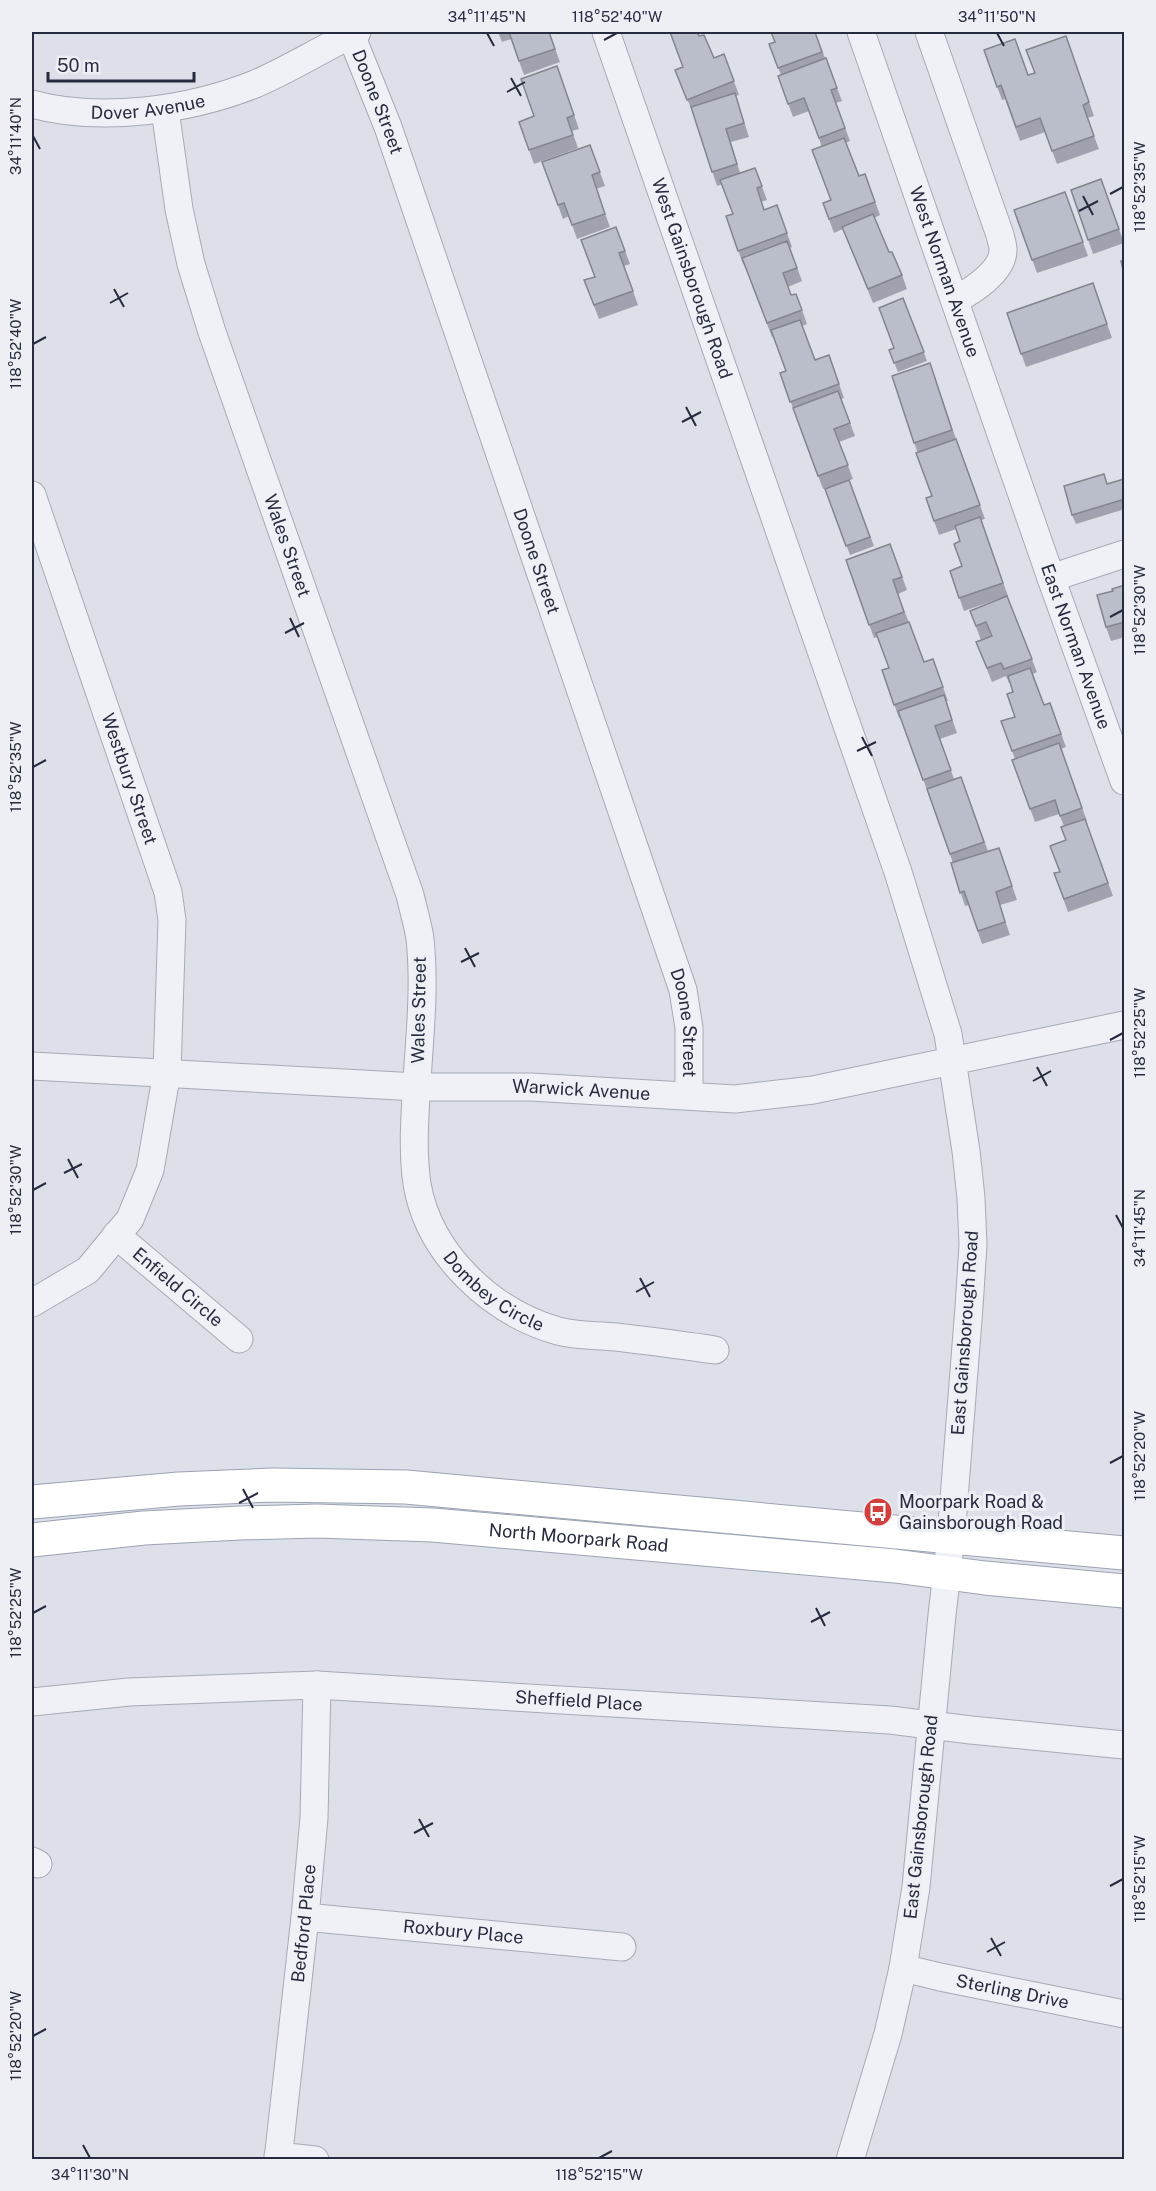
<svg xmlns="http://www.w3.org/2000/svg" width="1156" height="2191" font-family="'Public Sans',sans-serif">
  <style>
    .lines { fill: none; stroke-linecap: round; stroke-linejoin: round }
    .minor-casing { stroke: #a6aab5; stroke-width: 29 }
    .major-casing { stroke: #9ca2b4; stroke-width: 35 }
    .minor { stroke: #f0f1f6; stroke-width: 27 }
    .major { stroke: #fff; stroke-width: 33 }
    .wall { fill: #a0a3af }
    .building { fill: #babecb; stroke: #82858e; stroke-width: 1.5 }
    .ticks { fill: none; stroke: #262b3f; stroke-width: 2 }
    .labels { text-anchor: middle; stroke-width: 6; stroke-linejoin: round; paint-order: stroke }
    .street-label { font-size: 18px; fill: #262b3f; stroke: #edeff5 }
    .poi-label { font-size: 18px; fill: #262b3f; stroke: #edeff5; text-anchor: start }
    .neatline { fill: none; stroke: #262b3f; stroke-width: 2 }
    .ticks-label { font-size: 15px; text-anchor: middle; fill: #262b3f }
  </style>
  <rect width="100%" height="100%" fill="#dde0e8"/>
  <g class="lines">
    <g class="minor-casing">
      <g id="minor">
        <path id="s1" d="M 606,32 L 898,872 L 948,1034 L 966,1151 L 971,1198 L 973,1245 L 969,1307 L 951,1537 L 942,1615 L 916,1887 L 903,1968 L 888,2034 L 850,2160"/>
        <path id="s2" d="M 861,32 L 1051,578 L 1124,781"/>
        <path d="M 929,32 L 1000,235 C 1001,240 1003,245 1003,249 C 1004,271 972,291 955,300"/>
        <path id="s3" d="M 351,35 L 388,127 L 683,990 L 689,1028 L 689,1095"/>
        <path id="s4" d="M 32,104 C 101,123 190,110 255,84 C 290,69 323,48 357,32"/>
        <path id="s5" d="M 165,110 L 179,209 L 191,264 L 212,332 L 410,895 C 413,909 418,924 420,939 C 425,985 420,1033 417,1080 C 415,1114 412,1150 417,1184 C 429,1254 491,1312 558,1331 C 576,1336 597,1335 616,1337 C 649,1341 682,1345 715,1350"/>
        <path id="s6" d="M 32,495 L 168,892 L 172,920 L 167,1072 L 150,1170 L 130,1219 L 88,1270 L 32,1303"/>
        <polyline points="1051,578 1124,554"/>
        <path id="s7" d="M 32,1066 L 417,1087 L 531,1087 L 735,1099 L 813,1090 L 1124,1025"/>
        <path id="s8" d="M 116,1235 L 239,1339"/>
        <path id="s9" d="M 32,1702 L 129,1692 L 317,1685 L 890,1720 L 971,1730 L 1124,1745"/>
        <polyline points="32,1861 38,1864"/>
        <path id="s10" d="M 305,1917 L 622,1947"/>
        <path id="s11" d="M 903,1968 L 940,1977 L 1124,2014"/>
        <polyline points="278,2156 315,2160"/>
        <path id="s12" d="M 278,2160 L 305,1917 L 314,1818 L 317,1685"/>
      </g>
    </g>
    <g class="major-casing">
      <g id="major">
        <polyline points="32,1502 179,1489 273,1485 406,1487 1124,1553"/>
        <path id="s13" d="M 32,1540 L 144,1528 L 240,1523 L 317,1521 L 433,1525 L 895,1566 L 985,1578 L 1124,1591"/>
      </g>
    </g>
    <use href="#minor" class="minor"/>
    <use href="#major" class="major"/>
  </g>
  <g class="wall">
    <polygon points="498,32 549,32 560,62 524,75 511,39 502,42"/>
    <polygon points="815,32 842,101 836,103 850,141 846,143 859,176 865,174 880,215 874,218 889,252 902,275 907,289 873,303 843,229 834,233 823,203 831,200 822,147 809,111 793,117 778,76 781,75 769,44"/>
    <polygon points="699,36 714,58 724,54 739,95 736,96 749,137 731,142 740,173 755,168 767,200 761,202 764,210 777,205 792,247 790,248 802,281 788,287 791,295 802,310 807,324 802,326 815,360 829,355 844,398 841,399 855,436 839,442 853,479 823,489 780,373 786,371 774,336 772,337 744,264 743,264 726,216 733,214 722,184 717,186 693,113 675,70 683,67"/>
    <polygon points="1066,36 1094,116 1087,118 1099,149 1057,164 1045,132 1020,141 1005,99 1002,100 984,50 1028,75 1035,73"/>
    <polygon points="557,66 579,129 572,131 578,148 534,164 519,122 534,116"/>
    <polygon points="590,145 605,186 596,189 610,227 577,239 569,216 563,219 542,162"/>
    <polygon points="1101,179 1124,243 1093,254 1071,190"/>
    <polygon points="1065,192 1088,256 1037,273 1014,210"/>
    <polygon points="616,227 630,264 624,266 638,305 599,319 584,280 595,277"/>
    <polygon points="1093,283 1112,338 1026,367 1007,313"/>
    <polygon points="903,298 927,361 898,372 889,350 894,348"/>
    <polygon points="892,376 935,377 956,439 985,519 981,520 1008,596 1007,597 1037,672 1033,674 1044,705 1050,703 1066,747 1061,749 1087,821 1086,822 1113,896 1068,912 1054,873 1060,872 1066,840 1064,826 1059,814 1035,822 1012,760 1015,759 1012,751 1015,717 1013,692 1010,683 1009,683 1006,676 992,682 976,642 991,636 981,640 970,611 1001,598 964,611 950,571 962,566 960,541 956,529 939,535 926,498 932,496"/>
    <polygon points="849,480 874,546 850,555 825,489"/>
    <polygon points="1125,480 1125,509 1076,524 1072,515 1107,484"/>
    <polygon points="890,544 907,590 898,594 924,662 933,659 948,701 946,701 957,733 940,739 954,779 961,777 988,851 999,848 1017,900 1000,905 1010,935 982,944 969,905 965,906 951,863 953,863 901,717 899,718 882,670 889,668 878,637 874,638 846,560"/>
    <polygon points="1125,585 1125,637 1111,641 1106,627 1113,591"/>
  </g>
  <g class="building">
    <polygon points="509,32 549,32 555,49 519,61"/>
    <polygon points="670,32 697,32 699,36 704,35 714,58 724,54 734,81 687,100 675,70 683,67"/>
    <polygon points="771,32 815,32 822,52 778,68 769,44 775,42"/>
    <polygon points="1066,36 1089,102 1083,105 1094,136 1052,151 1040,118 1016,127 1001,85 997,87 984,50 1015,39 1028,75 1035,73 1026,50"/>
    <polygon points="826,58 837,88 831,90 845,128 819,138 804,98 788,104 778,76"/>
    <polygon points="557,66 574,115 567,118 573,135 529,150 519,122 534,116 521,79"/>
    <polygon points="735,93 744,123 726,129 737,164 712,172 691,107"/>
    <polygon points="844,138 859,176 865,174 875,202 829,219 823,203 831,200 812,150"/>
    <polygon points="590,145 600,172 592,175 605,214 572,225 564,203 558,205 542,162"/>
    <polygon points="755,168 762,186 757,188 764,210 777,205 787,233 738,251 726,216 733,214 720,180"/>
    <polygon points="1101,179 1119,229 1088,240 1071,190"/>
    <polygon points="1065,192 1083,242 1032,260 1014,210"/>
    <polygon points="873,214 889,252 892,252 902,275 868,289 842,227"/>
    <polygon points="616,227 625,251 619,253 633,291 594,305 584,280 595,277 581,240"/>
    <polygon points="787,241 797,268 783,273 791,295 796,294 802,310 767,323 742,258"/>
    <polygon points="1125,260 1125,278 1121,261"/>
    <polygon points="1093,283 1107,324 1021,354 1007,313"/>
    <polygon points="903,298 924,352 894,363 889,350 894,348 879,308"/>
    <polygon points="800,320 815,360 829,355 839,384 790,402 780,373 786,371 771,330"/>
    <polygon points="930,363 952,430 914,443 892,376"/>
    <polygon points="838,391 850,423 834,429 848,465 818,476 793,408"/>
    <polygon points="956,439 980,505 934,521 926,498 932,496 916,453"/>
    <polygon points="1104,474 1107,484 1124,479 1125,499 1072,515 1064,486"/>
    <polygon points="849,480 870,537 846,546 825,489"/>
    <polygon points="980,517 1003,583 959,598 950,571 962,566 954,544 960,541 955,526"/>
    <polygon points="890,544 902,577 893,580 904,612 869,625 846,560"/>
    <polygon points="1125,585 1125,622 1106,627 1097,595 1113,591 1112,589"/>
    <polygon points="1007,596 1032,659 1004,669 1001,663 987,668 976,642 992,636 986,622 976,626 970,611"/>
    <polygon points="909,622 924,662 933,659 943,687 894,705 882,670 889,668 876,633"/>
    <polygon points="1030,668 1044,705 1050,703 1061,734 1012,751 1001,721 1015,717 1007,694 1013,692 1008,676"/>
    <polygon points="944,695 952,720 935,726 951,770 923,780 898,711"/>
    <polygon points="1059,743 1082,808 1060,816 1055,800 1030,809 1012,760"/>
    <polygon points="961,777 984,842 950,854 927,789"/>
    <polygon points="1085,819 1108,883 1064,899 1054,873 1060,872 1050,846 1066,840 1061,827"/>
    <polygon points="999,848 1012,886 996,892 1005,922 978,931 964,891 960,893 951,863"/>
  </g>
  <path class="ticks" d="M 487,33 L 494,46M 997,33 L 1004,46M 604,40 L 617,33M 511,78 L 521,96M 507,92 L 525,82M 33,136 L 40,149M 1110,194 L 1123,187M 1083,196 L 1093,215M 1079,211 L 1098,201M 114,289 L 124,307M 110,303 L 128,293M 33,344 L 46,337M 686,407 L 696,426M 682,422 L 701,412M 1110,617 L 1123,610M 290,618 L 299,637M 285,633 L 304,623M 862,737 L 872,756M 857,751 L 876,742M 33,767 L 46,760M 465,948 L 475,967M 461,962 L 479,953M 1110,1040 L 1123,1033M 1037,1067 L 1047,1086M 1033,1081 L 1051,1071M 68,1159 L 78,1178M 64,1173 L 82,1164M 33,1190 L 46,1183M 1116,1215 L 1123,1228M 640,1278 L 650,1297M 636,1292 L 654,1282M 1110,1463 L 1123,1456M 243,1489 L 253,1508M 239,1503 L 258,1493M 816,1608 L 825,1626M 33,1613 L 46,1606M 811,1622 L 830,1612M 419,1819 L 429,1837M 414,1833 L 433,1823M 1110,1886 L 1123,1879M 991,1938 L 1001,1956M 987,1952 L 1005,1942M 33,2036 L 46,2029M 83,2145 L 90,2158M 599,2158 L 612,2151"/>
  <defs>
    <g id="bus-disc" transform="scale(1.5)"><circle r="9.5" fill="#d2403d" stroke="#edeff5"/><path d="M-5-6H5V4H4V6H2V4H-2V6H-4V4H-5ZM-3.5-4V0h7V-4ZM-3.5 1.2v1.5H-2V1.2ZM2 1.2v1.5H3.5V1.2Z" fill="#fff"/></g>
  </defs>
  <g fill-rule="evenodd">
    <use href="#bus-disc" x="878" y="1512"/>
  </g>
  <g class="labels">
    <g class="street-label">
      <text dy="6" stroke="none"><textPath href="#s3" startOffset="72">Doone Street</textPath></text>
      <text dy="6" stroke="none"><textPath href="#s4" startOffset="117">Dover Avenue</textPath></text>
      <text dy="6" stroke="none"><textPath href="#s2" startOffset="254">West Norman Avenue</textPath></text>
      <text dy="6" stroke="none"><textPath href="#s1" startOffset="261">West Gainsborough Road</textPath></text>
      <text dy="6" stroke="none"><textPath href="#s5" startOffset="454">Wales Street</textPath></text>
      <text dy="6" stroke="none"><textPath href="#s3" startOffset="558">Doone Street</textPath></text>
      <text dy="6" stroke="none"><textPath href="#s2" startOffset="651">East Norman Avenue</textPath></text>
      <text dy="6" stroke="none"><textPath href="#s6" startOffset="300">Westbury Street</textPath></text>
      <text transform="translate(419 1010) rotate(-89)" y="6">Wales Street</text>
      <text dy="6" stroke="none"><textPath href="#s3" startOffset="1044">Doone Street</textPath></text>
      <text dy="6" stroke="none"><textPath href="#s7" startOffset="550">Warwick Avenue</textPath></text>
      <text dy="6" stroke="none"><textPath href="#s8" startOffset="81">Enfield Circle</textPath></text>
      <text dy="6" stroke="none"><textPath href="#s5" startOffset="1252">Dombey Circle</textPath></text>
      <text transform="translate(965 1333) rotate(-86)" y="6">East Gainsborough Road</text>
      <text dy="6" stroke="none"><textPath href="#s13" startOffset="548">North Moorpark Road</textPath></text>
      <text dy="6" stroke="none"><textPath href="#s9" startOffset="548">Sheffield Place</textPath></text>
      <text transform="translate(921 1817) rotate(-84)" y="6">East Gainsborough Road</text>
      <text dy="6" stroke="none"><textPath href="#s12" startOffset="238">Bedford Place</textPath></text>
      <text dy="6" stroke="none"><textPath href="#s10" startOffset="159">Roxbury Place</textPath></text>
      <text dy="6" stroke="none"><textPath href="#s11" startOffset="112">Sterling Drive</textPath></text>
    </g>
    <g class="poi-label">
      <text x="899" y="1508">Moorpark Road &amp;<tspan x="899" dy="21">Gainsborough Road</tspan></text>
    </g>
  </g>
  <rect width="1156" height="2191" fill="none" stroke="#edeff5" stroke-width="66"/>
  <path d="M48 72v9h146v-9" fill="none" stroke="#262b3f" stroke-width="3"/>
  <text x="57" y="72" font-size="18" fill="#262b3f" stroke="#edeff5" stroke-width="4.5" paint-order="stroke">50 m</text>
  <rect x="33" y="33" width="1090" height="2125" class="neatline"/>
  <g class="ticks-label">
    <text x="487" y="22">34°11'45"N</text>
    <text x="617" y="22">118°52'40"W</text>
    <text x="997" y="22">34°11'50"N</text>
    <text transform="translate(16 136) rotate(-90)" y="5">34°11'40"N</text>
    <text transform="translate(1140 187) rotate(-90)" y="5">118°52'35"W</text>
    <text transform="translate(16 344) rotate(-90)" y="5">118°52'40"W</text>
    <text transform="translate(1140 610) rotate(-90)" y="5">118°52'30"W</text>
    <text transform="translate(16 767) rotate(-90)" y="5">118°52'35"W</text>
    <text transform="translate(1140 1033) rotate(-90)" y="5">118°52'25"W</text>
    <text transform="translate(16 1190) rotate(-90)" y="5">118°52'30"W</text>
    <text transform="translate(1140 1228) rotate(-90)" y="5">34°11'45"N</text>
    <text transform="translate(1140 1456) rotate(-90)" y="5">118°52'20"W</text>
    <text transform="translate(16 1613) rotate(-90)" y="5">118°52'25"W</text>
    <text transform="translate(1140 1879) rotate(-90)" y="5">118°52'15"W</text>
    <text transform="translate(16 2036) rotate(-90)" y="5">118°52'20"W</text>
    <text x="90" y="2180">34°11'30"N</text>
    <text x="599" y="2180">118°52'15"W</text>
  </g>
</svg>
